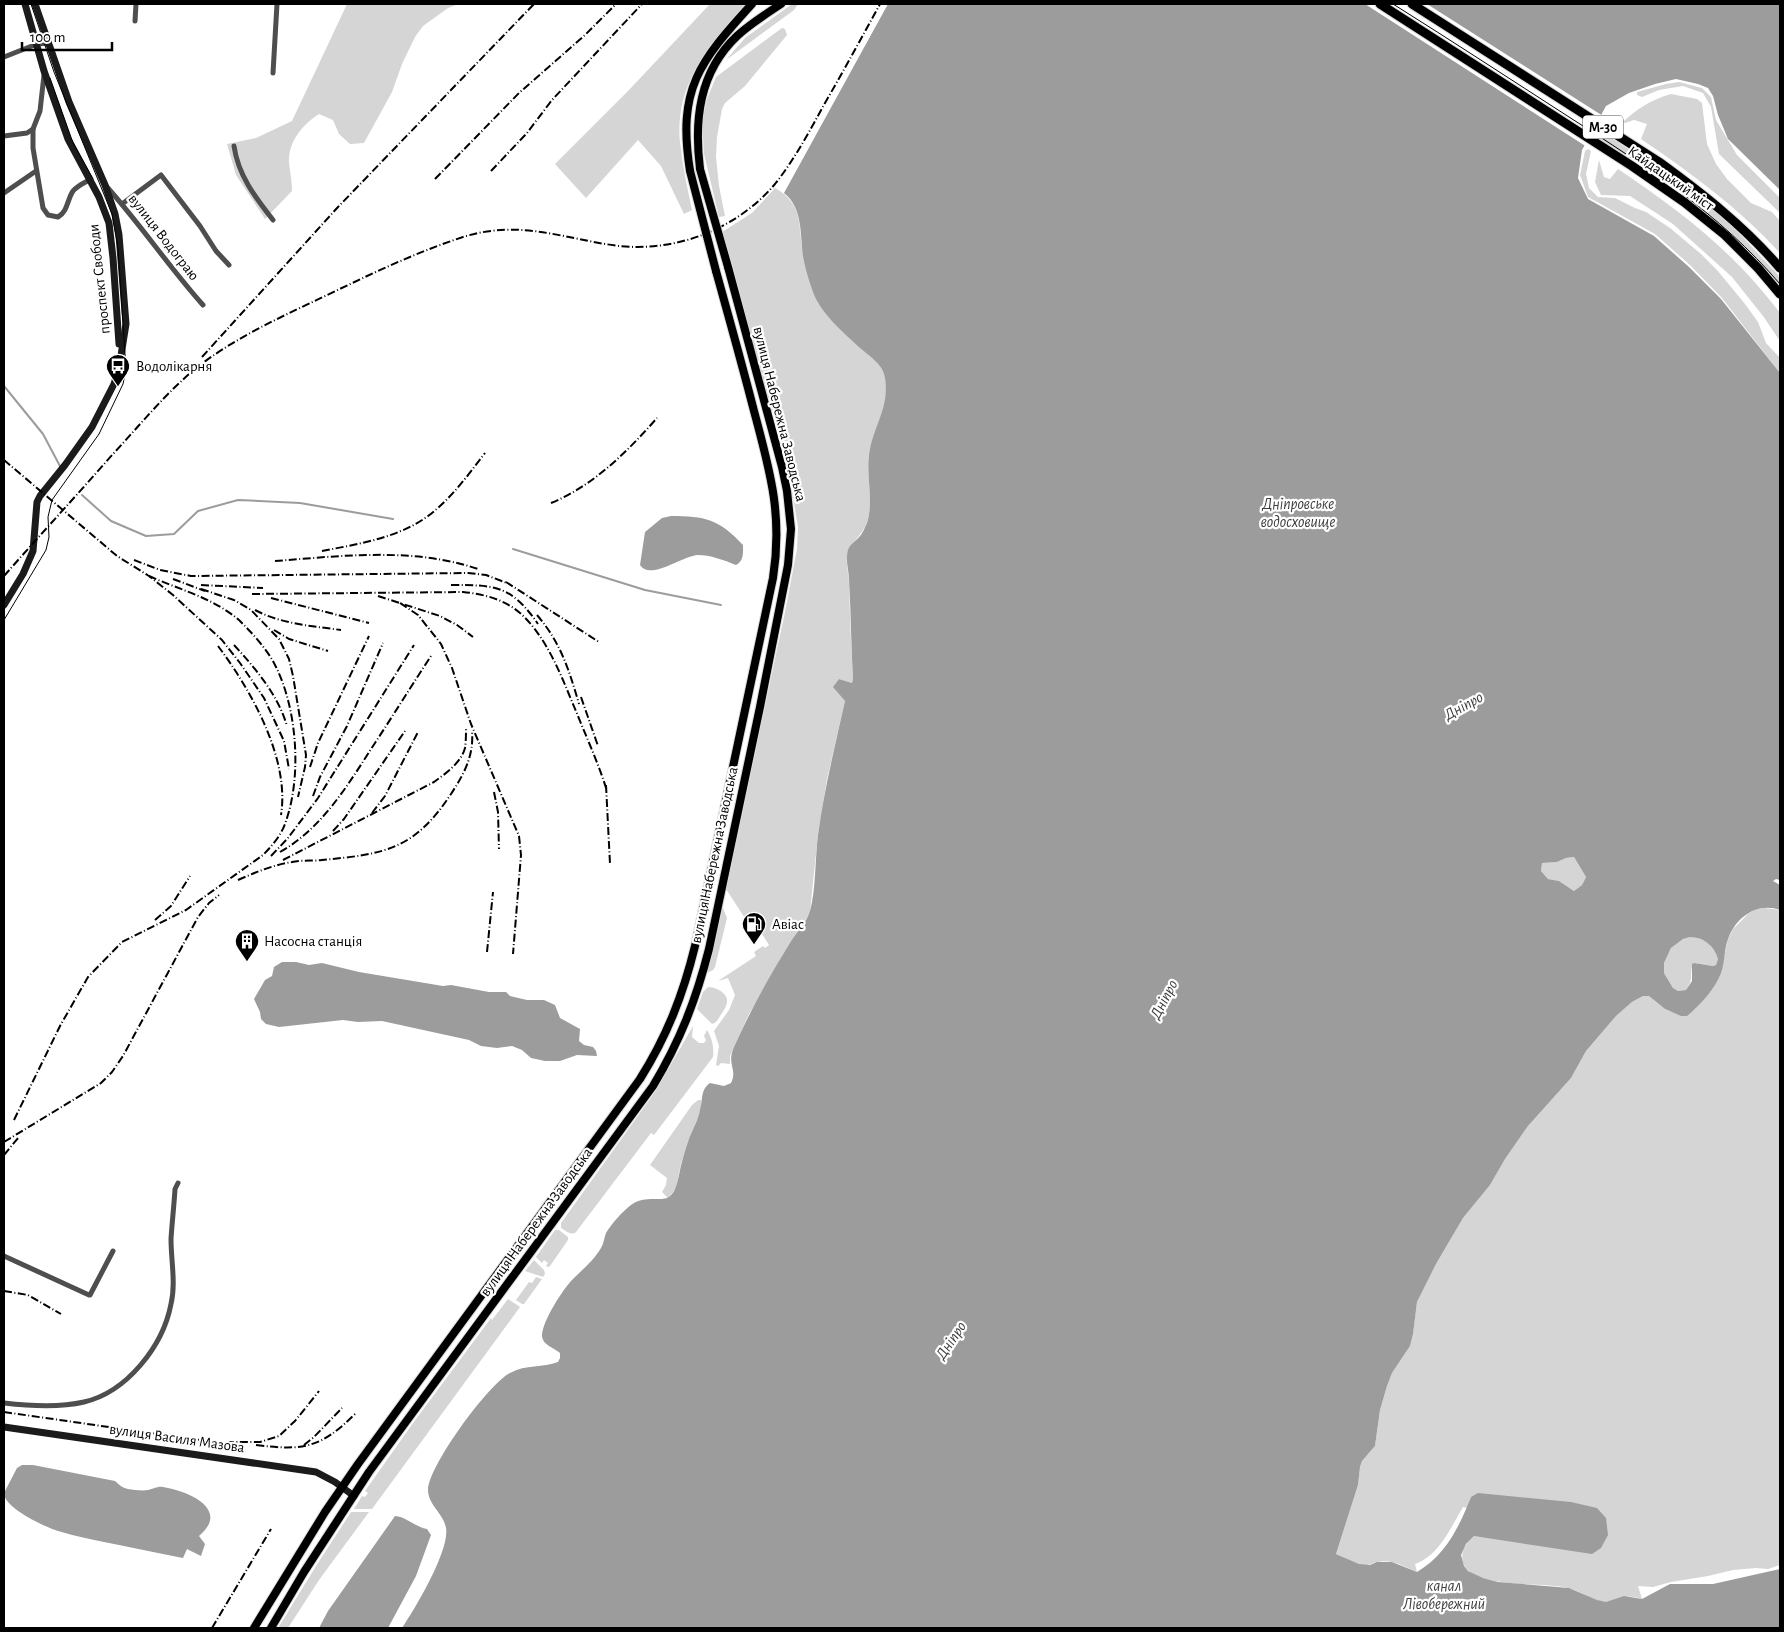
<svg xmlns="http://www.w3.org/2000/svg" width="1784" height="1632" font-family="'Alegreya Sans',sans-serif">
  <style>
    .green { fill: #d5d5d5 }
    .water { fill: #9c9c9c; fill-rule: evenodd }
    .pier { fill: #fff }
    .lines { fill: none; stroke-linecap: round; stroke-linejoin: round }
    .stream { stroke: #9c9c9c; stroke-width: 2 }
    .primary-casing { stroke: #dbdbdb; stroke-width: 10 }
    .highway-casing { stroke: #dbdbdb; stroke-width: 11 }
    .street { stroke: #4e4e4e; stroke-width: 5 }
    .secondary { stroke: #1b1b1b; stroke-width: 7 }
    .primary { stroke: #000; stroke-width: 8 }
    .highway { stroke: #000; stroke-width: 9 }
    .tram { stroke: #000; stroke-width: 1 }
    .rail { stroke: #000; stroke-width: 2; stroke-dasharray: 8 2.5 1 2.5; stroke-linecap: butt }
    .primary-bridge-casing { stroke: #dbdbdb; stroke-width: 10; stroke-linecap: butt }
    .primary-bridge { stroke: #000; stroke-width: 8 }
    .labels { text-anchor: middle; stroke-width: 4.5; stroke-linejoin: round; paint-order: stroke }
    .shield { fill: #fff; stroke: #4c4c4c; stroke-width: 1 }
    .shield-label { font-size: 14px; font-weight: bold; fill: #000 }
    .street-label { font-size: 15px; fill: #000; stroke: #fff }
    .poi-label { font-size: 15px; fill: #000; stroke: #fff; text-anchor: start }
    .water-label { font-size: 16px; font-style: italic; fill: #3d3d3d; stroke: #fff }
  </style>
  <rect width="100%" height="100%" fill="#fff"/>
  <g class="green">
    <path d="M 347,4 L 459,4 L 448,8 L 423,26 L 415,37 L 402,64 L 392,92 L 364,143 L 350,144 L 339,134 L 333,120 L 319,114 C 302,125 288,142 289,163 C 290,172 292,181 292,191 L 265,219 L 236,175 L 227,144 L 256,138 L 292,121 Z"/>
    <path d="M 710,4 L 746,4 C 707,47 672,87 681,149 C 683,169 688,190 692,210 L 684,214 L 661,166 L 638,140 L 586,198 L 555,164 L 629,90 Z"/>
    <polygon points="792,4 798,4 794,10 726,60 745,38"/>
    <polygon points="1390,4 1402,4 1616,141 1687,189 1713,209 1736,230 1780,277 1780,286 1744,247 1720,224 1670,185"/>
    <polygon points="782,28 785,29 787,35 745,86 725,103 722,109 717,137 716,157 719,186 725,216 719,217 704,154 702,119 707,99 716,77"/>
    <polygon points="1679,82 1702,88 1711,97 1716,120 1737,155 1780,198 1780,213 1719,154 1711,107 1703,93 1683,86 1659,90 1642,97 1637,95 1637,92 1666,84"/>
    <path d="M 1671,94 L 1697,99 L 1702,103 L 1707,144 L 1716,164 L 1727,179 L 1751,203 L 1772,212 L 1780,221 L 1780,253 C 1739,208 1691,173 1641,139 L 1647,124 L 1634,120 L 1625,123 L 1623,122 C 1638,108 1651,100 1671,94 Z"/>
    <polygon points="1588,149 1591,151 1586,174 1589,188 1598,197 1615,198 1635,208 1646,212 1670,228 1701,254 1717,270 1745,304 1758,322 1766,343 1780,358 1780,373 1722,298 1690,265 1655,234 1588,197 1580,175 1585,151"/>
    <path d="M 1599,160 L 1604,177 L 1610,179 L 1618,169 C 1682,212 1733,251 1780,313 L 1780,341 L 1763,316 L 1732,277 L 1673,224 L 1630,196 L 1601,195 L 1595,182 Z"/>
    <path d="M 775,188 C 804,204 798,226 803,254 C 804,260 808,266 810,271 C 816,285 820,304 829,316 C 843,334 881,358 885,377 C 891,405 873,428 869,454 C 866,476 874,500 867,522 C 862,537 849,542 847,558 C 846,566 849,575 849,584 C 850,616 851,647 853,679 L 852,683 L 839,679 L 834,687 L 845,701 L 827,779 L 818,834 L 810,912 L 749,1014 L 730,1056 L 730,1064 L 721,1063 L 718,1066 L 716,1065 L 719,1046 L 714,1031 L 729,1010 L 735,995 L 728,978 L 718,981 L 756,956 L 754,952 L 763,946 L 765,948 L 769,945 L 755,923 L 750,926 L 726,889 L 785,612 L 797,549 L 798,527 L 790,480 L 722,232 L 752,213 Z"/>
    <polygon points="1574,857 1586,877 1582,885 1574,891 1559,881 1548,879 1541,871 1542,863 1557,862 1566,858"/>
    <polygon points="722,906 727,918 715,967 713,970 707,973"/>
    <path d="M 1765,908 L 1780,910 L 1780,1565 L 1768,1569 L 1756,1568 L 1733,1570 L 1708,1576 L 1671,1582 L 1653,1587 L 1638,1586 L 1642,1599 C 1634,1597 1627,1595 1619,1598 C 1614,1600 1610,1602 1605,1602 C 1592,1601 1581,1591 1568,1588 C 1545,1582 1472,1589 1463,1563 C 1460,1551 1466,1544 1474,1536 L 1487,1537 L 1471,1497 L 1467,1508 L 1463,1507 C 1451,1527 1439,1556 1415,1564 L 1417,1572 C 1405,1567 1392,1559 1378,1562 C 1372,1563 1369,1566 1362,1565 C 1353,1563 1345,1557 1336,1554 L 1358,1485 L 1360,1467 L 1362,1461 L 1375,1446 L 1380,1410 L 1387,1386 L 1392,1373 L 1410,1346 L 1413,1334 L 1417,1302 L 1436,1264 L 1463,1218 L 1490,1185 L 1505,1159 L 1528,1126 L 1571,1078 L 1586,1051 L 1616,1016 L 1632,1002 L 1643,996 L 1649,996 L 1665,1009 L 1672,1012 L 1695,1009 L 1709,992 L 1721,972 L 1728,939 L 1733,929 L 1749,913 L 1756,909 Z"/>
    <path d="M 1690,937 C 1704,936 1714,946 1718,959 L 1716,965 L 1713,966 L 1694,963 C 1688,972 1695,978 1686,990 L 1678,991 L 1673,988 L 1664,973 L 1664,963 L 1671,948 L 1683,939 Z"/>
    <path d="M 708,987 C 712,987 715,988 719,990 C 732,998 727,1006 720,1016 C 717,1021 716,1023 712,1024 L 697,1009 L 703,992 Z"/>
    <path d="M 693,1026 L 692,1037 L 699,1043 L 704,1043 L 706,1040 L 704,1036 L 707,1030 C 712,1038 714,1047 713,1057 L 654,1135 L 651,1133 L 576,1232 C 571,1236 566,1231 561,1228 L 561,1223 L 655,1092 Z"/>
    <polygon points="698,1100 701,1100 701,1109 681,1163 676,1188 668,1198 662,1192 666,1185 667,1178 650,1165 692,1105"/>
    <polygon points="555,1230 559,1230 568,1237 568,1240 550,1266 548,1267 546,1266 548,1263 544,1260 542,1263 536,1257"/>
    <polygon points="534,1260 544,1270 545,1274 543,1277 525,1271"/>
    <polygon points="536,1277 542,1279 524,1304 522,1304 516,1300 529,1282 532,1283"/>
    <polygon points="508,1299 520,1307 372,1509 354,1509 362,1496 365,1497 368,1493 365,1491 413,1423 491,1318 492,1320"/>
    <polygon points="351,1512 369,1512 319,1580 288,1628 278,1628 316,1566"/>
  </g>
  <g class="water">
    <path d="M 888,4 L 1780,4 L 1780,190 L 1728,139 L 1718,115 L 1713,96 L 1708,88 L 1698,84 L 1676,79 L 1655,84 L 1629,93 L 1606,106 L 1582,150 L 1578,178 L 1588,199 L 1654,236 L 1689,267 L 1721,299 L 1780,373 L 1780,880 L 1776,879 L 1773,881 L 1780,885 L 1780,910 C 1757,902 1736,917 1728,939 C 1724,950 1725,962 1721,973 C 1715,989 1700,1005 1687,1016 L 1681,1016 L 1672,1012 L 1665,1009 L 1649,996 L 1643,996 L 1632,1002 L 1616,1016 L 1586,1051 L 1571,1078 L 1528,1126 L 1505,1159 L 1490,1185 L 1463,1218 L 1436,1264 L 1417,1302 L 1413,1334 L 1410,1346 L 1392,1373 L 1387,1386 L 1380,1410 L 1375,1446 L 1362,1461 L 1360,1467 L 1358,1485 L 1336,1554 L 1359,1564 L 1370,1565 L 1377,1562 L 1392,1562 L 1417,1572 C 1446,1555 1459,1527 1471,1497 L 1478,1493 L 1571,1502 L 1597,1508 L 1606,1518 L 1608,1535 L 1601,1548 L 1592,1554 L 1474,1536 L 1466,1544 L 1461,1555 L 1464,1566 L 1468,1571 L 1483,1578 L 1498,1582 L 1569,1588 L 1597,1600 L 1606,1602 L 1624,1596 L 1642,1599 L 1670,1584 L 1713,1584 L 1780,1569 L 1780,1628 L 402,1628 C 415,1609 450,1550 446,1528 C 444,1514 428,1505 428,1490 C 428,1467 488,1384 510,1373 C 526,1364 543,1368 558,1362 L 560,1358 L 560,1353 C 553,1347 542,1345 542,1335 C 543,1320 563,1289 573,1279 C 583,1269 594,1260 601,1248 C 604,1243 604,1238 606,1233 C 612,1223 622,1212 631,1205 C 645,1194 663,1203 670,1196 C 676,1191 677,1183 679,1175 C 681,1163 685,1151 689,1139 C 693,1129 698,1120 700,1110 C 703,1100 700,1090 710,1083 L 724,1086 L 731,1083 C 738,1069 726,1065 734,1047 C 750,1011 769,977 790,943 C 796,933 806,923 810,911 C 816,890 815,858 818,835 C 824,790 835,746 845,701 L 833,687 L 839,679 L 852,683 L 853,679 C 851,646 851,613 849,580 C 849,571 845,560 848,550 C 850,544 856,541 860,536 C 863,533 865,527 867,523 C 874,500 866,477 869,455 C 872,428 890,408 885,378 C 883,364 869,356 859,347 C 842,331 819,312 812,289 C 808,278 805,267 803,256 C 800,234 803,208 784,193 ZM 1574,857 L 1586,877 L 1582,885 L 1574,891 L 1559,881 L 1548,879 L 1541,871 L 1542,863 L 1557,862 L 1566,858 ZM 1690,937 C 1704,937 1714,946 1718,959 L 1716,965 L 1713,966 L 1694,963 L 1692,964 L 1692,981 L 1686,990 L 1678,991 L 1673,988 L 1664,973 L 1664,963 L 1671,948 L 1683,939 Z"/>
    <path d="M 671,516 C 705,516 719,519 743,545 C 743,553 744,561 736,565 C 724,560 710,555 698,555 C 681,556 651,581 640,565 L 645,532 L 662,518 Z"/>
    <polygon points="282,962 296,962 309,965 322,963 359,972 443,986 451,985 489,992 506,992 510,996 527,1000 544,1000 555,1005 560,1018 580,1029 579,1041 584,1045 593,1047 596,1051 597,1056 577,1055 560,1061 545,1061 531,1058 522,1050 512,1046 497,1048 481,1046 469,1040 382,1021 358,1022 343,1020 279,1027 266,1024 261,1019 260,1012 254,999 265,980 272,976 274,967"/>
    <path d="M 22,1465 L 33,1465 L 115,1481 C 119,1485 123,1488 128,1489 C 134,1490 142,1491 148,1490 C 154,1489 157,1486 163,1487 C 188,1491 231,1509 199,1536 L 205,1544 L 201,1556 L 187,1549 L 183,1558 C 161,1554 140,1549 119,1545 C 99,1541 78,1537 58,1531 C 45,1527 4,1508 4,1493 L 17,1468 Z"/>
    <path d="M 395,1516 C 407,1517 415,1527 427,1529 L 431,1535 L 416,1576 L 388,1628 L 319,1628 L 328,1611 Z"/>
  </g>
  <polygon class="pier" points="1365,4 1427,4 1603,116 1587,147"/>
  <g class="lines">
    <g class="stream">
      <polyline points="4,386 43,434 61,468"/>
      <polyline points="82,495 111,521 146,536 174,534 198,511 238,500 300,503 393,519"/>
      <polyline points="513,549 645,590 721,605"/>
    </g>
    <g class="primary-casing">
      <g id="primary">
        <path d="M 700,169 C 694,120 699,72 737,36 C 750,24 766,14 781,4"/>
        <path d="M 690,171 C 677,89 699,62 752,4"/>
        <path d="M 254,1628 L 325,1512 L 358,1464 L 640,1079 C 667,1036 683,995 695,946 L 773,578 C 783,515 770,471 754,411 C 742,364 729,318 716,271"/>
        <path d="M 271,1628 L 304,1572 L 369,1472 L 653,1086 C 680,1041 696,1000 709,949 L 760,707 L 788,565 L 791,529 L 787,491 L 782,467 L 728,267"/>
      </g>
    </g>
    <g class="highway-casing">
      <g id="highway">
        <polyline points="1380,4 1632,166 1684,202 1725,235 1758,268 1780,294"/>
        <path d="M 1412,4 L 1659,162 C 1703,194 1745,227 1780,268"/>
      </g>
    </g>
    <g class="street">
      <polyline points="135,21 136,4"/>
      <polyline points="4,57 37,44 49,43"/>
      <polyline points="273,73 277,4"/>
      <path d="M 44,75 L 40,111 L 33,129 L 33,148 L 43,208 L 48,215 L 58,217 C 68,211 67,200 73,191 C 78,185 84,183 91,179"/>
      <polyline points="4,136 27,133 33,129"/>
      <path d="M 234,146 C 238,175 255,197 273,220"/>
      <path d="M 107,187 C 141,225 169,267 203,305"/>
      <polyline points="4,193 36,171"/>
      <polyline points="122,204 161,175 200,226 216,251 229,265"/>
      <polyline points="4,1256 89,1295 90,1295 113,1251"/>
      <path d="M 4,1403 C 30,1406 58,1408 84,1402 C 127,1392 163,1346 171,1304 C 176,1283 171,1261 171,1239 C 172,1223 174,1206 175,1189 L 178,1183"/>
    </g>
    <g class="secondary">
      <polyline points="25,4 44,71 68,139 99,197 109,223 113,258 119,344"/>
      <polyline points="4,605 23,574 33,551 37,502 40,496 65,465 92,427 114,384 119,368 126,324 119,235 115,214 105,185 69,102 35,4"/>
      <polyline points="4,1427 316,1472 335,1482 354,1496"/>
    </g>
    <use href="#primary" class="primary"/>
    <use href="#highway" class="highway"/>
    <g class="tram">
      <path d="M 1393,4 C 1452,41 1510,79 1569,117 C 1647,167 1719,213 1780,284"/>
      <polyline points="50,78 73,143 92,177"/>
      <polyline points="4,620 46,550 49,537 48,517 52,500 99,434 123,384 126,369 118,248 112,214 54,72 31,4"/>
    </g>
    <g class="rail">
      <polyline points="581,4 582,4"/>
      <polyline points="491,171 527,133 552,100 642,4"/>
      <polyline points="435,179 519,93 585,35 616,4"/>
      <polyline points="202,357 338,207 534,4"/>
      <polyline points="4,460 117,556 149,576 173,595 222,640 240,663 264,698 284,741 289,769"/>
      <path d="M 551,503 C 593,486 627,452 657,418"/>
      <path d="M 322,551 C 358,544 398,538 428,516 C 451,499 468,475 485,453"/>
      <polyline points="134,560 160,570 191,576 468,573 486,575 507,583"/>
      <path d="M 275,561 C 341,556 414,547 478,569"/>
      <path d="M 4,576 C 40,535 77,495 113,454 C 140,425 165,394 195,369 C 234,338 279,318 323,297 C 369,275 414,253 463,237 C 521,219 563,239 619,246 C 677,252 737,229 775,184 C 795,159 810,130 825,103 C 844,70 862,37 880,4"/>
      <polyline points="173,579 205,591"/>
      <polyline points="506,582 599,642"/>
      <polyline points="201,585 263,588"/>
      <path d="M 451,585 C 495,585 511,585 538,624"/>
      <polyline points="201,589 234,600 251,610 279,639 289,659 293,676 306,755 305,767 298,797"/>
      <path d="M 252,594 L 463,592 C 483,594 504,599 520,613 C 549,639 563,681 578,716 C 588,741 599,765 607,791"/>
      <polyline points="378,596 440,616 457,625 473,637"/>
      <polyline points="271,598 369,623"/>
      <polyline points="400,603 418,615 441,644 452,668 471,724 519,836 521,855 513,954"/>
      <path d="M 255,610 C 281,624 312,626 341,630"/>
      <path d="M 537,615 C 561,643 569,670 579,704"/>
      <polyline points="274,630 289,639 328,651"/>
      <path d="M 234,645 C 256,669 278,695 287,726"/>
      <path d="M 218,646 C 251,690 290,759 281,815"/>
      <polyline points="581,697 598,746"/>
      <polyline points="310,767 318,743 369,636"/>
      <polyline points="606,785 610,864"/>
      <polyline points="494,792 498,812 499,849"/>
      <polyline points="313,796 320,777 347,726 383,643"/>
      <polyline points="372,813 385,796 418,732"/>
      <polyline points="333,831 344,819 405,731"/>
      <path d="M 280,852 C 323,828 349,783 375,743 C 394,714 412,685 431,656"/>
      <polyline points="271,856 288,838 318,798 414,645"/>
      <path d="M 283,860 L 434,782 C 445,774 461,763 465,748 C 466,742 466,734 466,727"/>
      <path d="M 238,880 C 256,872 273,865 292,862 C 302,860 312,861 322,860 C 385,854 414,850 451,794 C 464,774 474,756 472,731"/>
      <polyline points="155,920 171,906 190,876"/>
      <polyline points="487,952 493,892"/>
      <path d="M 14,1120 L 60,1026 L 88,977 L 122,942 L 186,910 L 263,855 C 273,845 282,834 286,821 C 302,775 297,708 275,665 C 267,649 253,634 240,621 C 214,598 180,590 149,576"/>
      <polyline points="4,1142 101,1083 112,1072 123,1056 198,917 209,903 219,895"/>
      <polyline points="4,1155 18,1138"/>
      <polyline points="4,1291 28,1295 61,1314"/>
      <polyline points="4,1412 213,1442 260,1442 279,1436 295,1421 319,1391"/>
      <path d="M 256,1445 C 304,1451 321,1448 356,1413"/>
      <polyline points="304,1445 314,1437 342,1408"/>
      <polyline points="212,1628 271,1529"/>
    </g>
    <g class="primary-bridge-casing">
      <g id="primary-bridge">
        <polyline points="700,169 728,267"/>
        <polyline points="690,171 716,271"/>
      </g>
    </g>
    <use href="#primary-bridge" class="primary-bridge"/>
  </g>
  <defs>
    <g id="bus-pin" transform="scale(1.25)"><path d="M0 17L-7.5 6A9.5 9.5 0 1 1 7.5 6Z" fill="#000" stroke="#fff"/><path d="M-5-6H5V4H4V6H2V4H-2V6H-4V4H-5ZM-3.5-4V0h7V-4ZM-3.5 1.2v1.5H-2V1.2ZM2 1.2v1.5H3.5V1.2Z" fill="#fff"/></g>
    <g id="fuel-pin" transform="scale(1.25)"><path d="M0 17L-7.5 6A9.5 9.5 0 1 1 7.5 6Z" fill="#000" stroke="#fff"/><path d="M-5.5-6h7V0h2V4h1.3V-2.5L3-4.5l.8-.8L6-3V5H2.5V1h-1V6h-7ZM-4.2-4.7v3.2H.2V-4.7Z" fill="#fff"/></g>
    <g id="building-pin" transform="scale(1.25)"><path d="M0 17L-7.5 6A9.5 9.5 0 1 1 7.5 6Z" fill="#000" stroke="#fff"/><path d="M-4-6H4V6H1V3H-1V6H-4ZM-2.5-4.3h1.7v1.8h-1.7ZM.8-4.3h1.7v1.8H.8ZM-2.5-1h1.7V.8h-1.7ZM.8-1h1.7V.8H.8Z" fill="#fff"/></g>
  </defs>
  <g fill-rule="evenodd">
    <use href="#bus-pin" x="118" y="366"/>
    <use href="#fuel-pin" x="754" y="924"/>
    <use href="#building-pin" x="247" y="941"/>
  </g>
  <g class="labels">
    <rect class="shield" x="1583" y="115.5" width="40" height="23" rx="4"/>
    <g class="shield-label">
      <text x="1603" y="132">М-30</text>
    </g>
    <g class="street-label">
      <text transform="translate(1671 178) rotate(35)" y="5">Кайдацький міст</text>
      <text transform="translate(164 237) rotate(52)" y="5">вулиця Водограю</text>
      <text transform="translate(99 279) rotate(-96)" y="5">проспект Свободи</text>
      <text transform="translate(780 414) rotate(76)" y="5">вулиця Набережна Заводська</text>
      <text transform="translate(714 855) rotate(-78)" y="5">вулиця Набережна Заводська</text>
      <text transform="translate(536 1222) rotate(-54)" y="5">вулиця Набережна Заводська</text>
      <text transform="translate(177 1438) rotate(8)" y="5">вулиця Василя Мазова</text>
    </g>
    <g class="poi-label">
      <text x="136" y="371">Водолікарня</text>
      <text x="772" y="929">Авіас</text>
      <text x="264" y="946">Насосна станція</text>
    </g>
    <g class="water-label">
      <text x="1298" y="509">Дніпровське<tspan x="1298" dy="18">водосховище</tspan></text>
      <text transform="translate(1463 705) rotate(-29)" y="6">Дніпро</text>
      <text transform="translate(1163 999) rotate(-62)" y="6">Дніпро</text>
      <text transform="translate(950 1340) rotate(-56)" y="6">Дніпро</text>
      <text x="1444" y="1591">канал<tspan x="1444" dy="18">Лівобережний</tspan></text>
    </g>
  </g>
  <rect width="1784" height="1632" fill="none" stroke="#000000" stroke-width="10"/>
  <path d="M22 42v8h90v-8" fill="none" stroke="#000000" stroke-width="2.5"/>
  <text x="30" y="42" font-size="15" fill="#000000" stroke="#ffffff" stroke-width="4" paint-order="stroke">100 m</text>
</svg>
